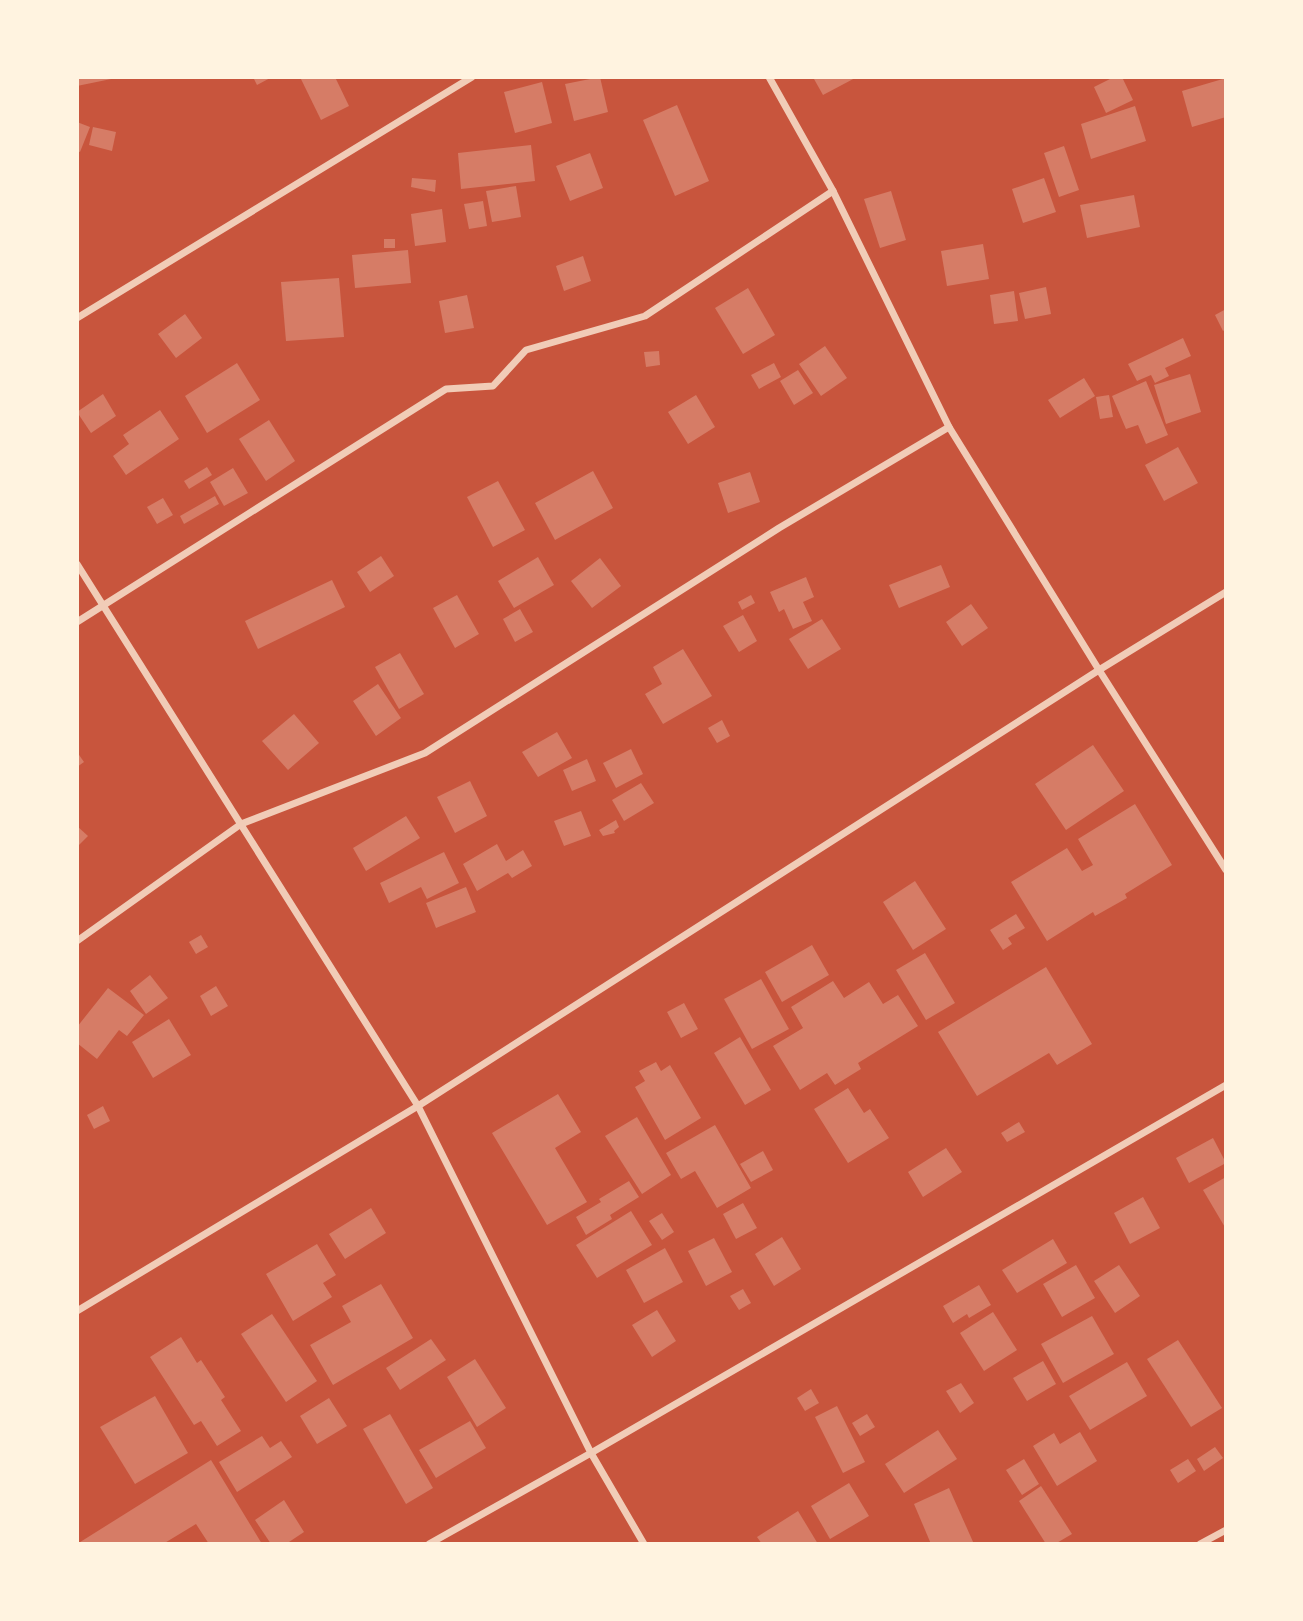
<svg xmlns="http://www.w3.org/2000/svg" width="1303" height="1621" font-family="Commissioner,sans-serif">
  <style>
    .building { fill: #d67c66 }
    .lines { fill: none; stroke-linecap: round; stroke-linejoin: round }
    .minor { stroke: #f1ccb7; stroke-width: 7 }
  </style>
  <rect width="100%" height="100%" fill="#c8553d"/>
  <g class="building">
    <polygon points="77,77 116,77 116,78 77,86"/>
    <polygon points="253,77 272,77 257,85"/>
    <polygon points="300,77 335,77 349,106 321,120"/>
    <polygon points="600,77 608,112 574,121 565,84"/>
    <polygon points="817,77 857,77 823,95 814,79"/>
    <polygon points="1114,77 1122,77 1133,100 1106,113 1094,87"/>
    <polygon points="1226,78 1226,117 1192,127 1182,91"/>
    <polygon points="542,82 552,123 515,133 504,92"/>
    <polygon points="677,105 709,181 675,196 643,120"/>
    <polygon points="1135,106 1146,141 1091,159 1081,124"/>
    <polygon points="77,122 90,127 80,152 77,151"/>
    <polygon points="93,127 116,132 112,151 89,145"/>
    <polygon points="531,145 535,181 461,189 458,153"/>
    <polygon points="1064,146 1079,190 1059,197 1044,153"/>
    <polygon points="590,153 603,188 570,201 556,166"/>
    <polygon points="412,178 436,180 435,192 411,187"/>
    <polygon points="1044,178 1056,212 1023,223 1012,189"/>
    <polygon points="516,186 521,217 492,222 486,191"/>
    <polygon points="891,191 906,240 880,248 864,199"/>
    <polygon points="1134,195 1140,227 1087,238 1080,205"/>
    <polygon points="483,201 487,226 469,229 464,204"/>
    <polygon points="442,209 446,242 415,246 411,214"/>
    <rect x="384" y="239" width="11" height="9"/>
    <polygon points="983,244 989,279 947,286 941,251"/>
    <polygon points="408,250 411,283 355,288 352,255"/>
    <polygon points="583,256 591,281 564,291 556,266"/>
    <polygon points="339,278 344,337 286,341 281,282"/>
    <polygon points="1046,287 1051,314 1025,319 1019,293"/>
    <polygon points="748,288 775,335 743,354 715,308"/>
    <polygon points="1014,291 1018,321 994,324 990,295"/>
    <polygon points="467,295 474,328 445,333 439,301"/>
    <polygon points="1226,309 1226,329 1223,331 1215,315"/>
    <polygon points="185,314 202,338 176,358 158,334"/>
    <polygon points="1183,338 1191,356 1165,368 1169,376 1155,383 1151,375 1137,381 1128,364"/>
    <polygon points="825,346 847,378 821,396 799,364"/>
    <polygon points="659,351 660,365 646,367 644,352"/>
    <polygon points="237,363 260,400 207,433 185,396"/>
    <polygon points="774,363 781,377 759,389 751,375"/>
    <polygon points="798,370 813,393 794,405 780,381"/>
    <polygon points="1190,374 1201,412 1166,424 1154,385"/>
    <polygon points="1084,378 1095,396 1060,418 1048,400"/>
    <polygon points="1146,381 1168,435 1146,444 1138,425 1126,429 1112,396"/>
    <polygon points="103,394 116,416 91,433 77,412"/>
    <polygon points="696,395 715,427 688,444 668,412"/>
    <polygon points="1109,395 1113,417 1100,419 1096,397"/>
    <polygon points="160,410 179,439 126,475 113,456 129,444 123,435"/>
    <polygon points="269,420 295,461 266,481 239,439"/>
    <polygon points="1178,447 1198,483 1164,501 1145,465"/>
    <polygon points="207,467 212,475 189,489 184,481"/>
    <polygon points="233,468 248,493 224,506 210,482"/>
    <polygon points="593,471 613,508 555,540 535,503"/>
    <polygon points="750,472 760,502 728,513 718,483"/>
    <polygon points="498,481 525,530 493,547 467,497"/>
    <polygon points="215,496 219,504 184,524 180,516"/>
    <polygon points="163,498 173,515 157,524 147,507"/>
    <polygon points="381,556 394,576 370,592 357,572"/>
    <polygon points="538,557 554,585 514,608 498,581"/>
    <polygon points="600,558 621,586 592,608 571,581"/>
    <polygon points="941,565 950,587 899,608 889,585"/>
    <polygon points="806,577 814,597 803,602 812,621 793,629 784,609 779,612 770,592"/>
    <polygon points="332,580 345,607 258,649 245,621"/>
    <polygon points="457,595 479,634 455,648 433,608"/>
    <polygon points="751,595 755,603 742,610 738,602"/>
    <polygon points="971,604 988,628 962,646 946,622"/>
    <polygon points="520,609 533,632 515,642 503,619"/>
    <polygon points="743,615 757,641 739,652 723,626"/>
    <polygon points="822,619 841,649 808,669 789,639"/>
    <polygon points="683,649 712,696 663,724 645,694 662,684 653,667"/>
    <polygon points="400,653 424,694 399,709 375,667"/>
    <polygon points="378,684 401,718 376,736 353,701"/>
    <polygon points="294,714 319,743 288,770 262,741"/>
    <polygon points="722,720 730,736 717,743 708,728"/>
    <polygon points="557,732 572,758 538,777 522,752"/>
    <polygon points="1093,745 1124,791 1066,830 1035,784"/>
    <polygon points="631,749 643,774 616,788 603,763"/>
    <polygon points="77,752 84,762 77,767"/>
    <polygon points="587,759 596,781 572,791 563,770"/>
    <polygon points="470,781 487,816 455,833 437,797"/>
    <polygon points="641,783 654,803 624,821 612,800"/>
    <polygon points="1135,804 1172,865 1125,894 1127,898 1095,916 1093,912 1047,941 1011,882 1067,848 1082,871 1093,865 1078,839"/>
    <polygon points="581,811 591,836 564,846 554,821"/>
    <polygon points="406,816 420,838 366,871 353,848"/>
    <polygon points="616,820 619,827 614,831 615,833 603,836 599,830"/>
    <polygon points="77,826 88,836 77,847"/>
    <polygon points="497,844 506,861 523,850 532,866 512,878 508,873 477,891 463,864"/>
    <polygon points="444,852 459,883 427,899 421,887 389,903 380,883"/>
    <polygon points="915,881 946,929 913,950 883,902"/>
    <polygon points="466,887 476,912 436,928 426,903"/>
    <polygon points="1016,914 1025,928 1008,938 1012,944 1003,950 990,930"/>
    <polygon points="201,935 208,947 196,954 189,942"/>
    <polygon points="812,945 829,975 782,1002 765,972"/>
    <polygon points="925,953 955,1003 926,1020 896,970"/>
    <polygon points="1046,967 1092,1044 1057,1065 1049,1053 977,1096 938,1032"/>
    <polygon points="150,975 168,998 146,1014 130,991"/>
    <polygon points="761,979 789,1029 752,1049 724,999"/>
    <polygon points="833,981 844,998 869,982 883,1004 898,995 918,1026 858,1063 861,1069 835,1085 827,1073 800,1090 773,1046 803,1028 791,1007"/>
    <polygon points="216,986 228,1006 211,1016 200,996"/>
    <polygon points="108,988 144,1015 127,1036 119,1030 97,1059 77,1043 77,1027"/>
    <polygon points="684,1003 698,1029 681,1038 667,1012"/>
    <polygon points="169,1019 191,1055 153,1078 132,1042"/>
    <polygon points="740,1037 771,1090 745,1105 714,1053"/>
    <polygon points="656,1062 661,1071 670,1065 701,1118 665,1140 635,1087 645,1081 639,1071"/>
    <polygon points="848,1088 864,1113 870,1109 889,1138 848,1163 814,1109"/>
    <polygon points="558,1094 581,1132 555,1148 587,1202 547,1225 492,1133"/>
    <polygon points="103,1106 110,1121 94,1129 87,1115"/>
    <polygon points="637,1117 671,1175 642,1194 605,1136"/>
    <polygon points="1019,1122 1025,1132 1007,1142 1001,1133"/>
    <polygon points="715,1125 751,1188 717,1208 695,1171 681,1179 666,1153"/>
    <polygon points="1213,1138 1226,1163 1189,1183 1176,1158"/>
    <polygon points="946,1148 962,1172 923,1197 908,1172"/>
    <polygon points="763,1151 773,1170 751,1182 740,1164"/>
    <polygon points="1226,1177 1226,1229 1203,1190"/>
    <polygon points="629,1181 639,1197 610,1215 612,1219 586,1235 576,1217 601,1202 599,1199"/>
    <polygon points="1143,1197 1160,1228 1130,1244 1114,1213"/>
    <polygon points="743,1203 757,1228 736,1239 723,1214"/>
    <polygon points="371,1208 386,1233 345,1259 329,1234"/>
    <polygon points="631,1211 652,1245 597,1278 576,1245"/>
    <polygon points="662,1213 674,1232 662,1240 649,1221"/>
    <polygon points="782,1237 801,1269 774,1286 755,1254"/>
    <polygon points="714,1238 732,1272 706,1286 688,1251"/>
    <polygon points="1053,1239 1067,1263 1017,1293 1002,1270"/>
    <polygon points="317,1244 336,1275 323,1283 332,1297 293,1321 266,1274"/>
    <polygon points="665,1248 683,1282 644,1303 626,1270"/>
    <polygon points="1076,1265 1095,1298 1062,1317 1043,1284"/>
    <polygon points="1119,1265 1140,1296 1115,1313 1094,1281"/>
    <polygon points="381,1284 413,1338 333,1385 310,1345 351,1322 342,1306"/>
    <polygon points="979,1285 991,1305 969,1318 967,1314 953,1323 943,1306"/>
    <polygon points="743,1289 751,1303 739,1310 730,1296"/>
    <polygon points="657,1310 676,1341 652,1357 632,1325"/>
    <polygon points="993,1312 1017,1350 984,1371 960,1333"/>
    <polygon points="272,1314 317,1381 286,1402 241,1334"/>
    <polygon points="1092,1316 1114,1354 1063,1383 1041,1344"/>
    <polygon points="181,1337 197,1363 201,1360 225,1397 221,1400 241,1431 217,1446 201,1421 194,1425 150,1357"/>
    <polygon points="431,1339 446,1360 400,1390 386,1368"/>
    <polygon points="1178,1340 1222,1408 1191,1427 1147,1359"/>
    <polygon points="475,1359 506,1408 477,1427 447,1377"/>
    <polygon points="1043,1361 1056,1384 1027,1401 1013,1378"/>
    <polygon points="1127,1362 1147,1396 1090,1430 1069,1396"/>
    <polygon points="961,1383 974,1403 960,1413 946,1391"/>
    <polygon points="811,1389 819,1403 805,1411 797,1398"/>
    <polygon points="155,1396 188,1453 135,1484 100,1427"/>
    <polygon points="329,1398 347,1426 317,1444 300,1416"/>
    <polygon points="837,1406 865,1462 843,1473 815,1417"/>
    <polygon points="390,1414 433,1488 406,1504 363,1429"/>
    <polygon points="867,1414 875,1427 860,1436 852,1423"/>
    <polygon points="470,1421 486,1448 436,1478 419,1450"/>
    <polygon points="938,1430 957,1459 904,1493 885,1464"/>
    <polygon points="1080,1432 1097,1461 1057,1486 1033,1446 1054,1433 1060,1444"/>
    <polygon points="262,1436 270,1448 281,1441 292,1457 237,1492 219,1462"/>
    <polygon points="1215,1447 1223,1458 1204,1471 1197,1459"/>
    <polygon points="1024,1459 1039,1484 1022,1495 1006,1470"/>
    <polygon points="1188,1459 1196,1471 1178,1483 1170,1470"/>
    <polygon points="211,1460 262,1544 209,1544 196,1524 163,1544 77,1544"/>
    <polygon points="849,1483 869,1516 830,1539 811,1506"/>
    <polygon points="1041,1486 1072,1534 1055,1544 1046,1544 1019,1501"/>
    <polygon points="949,1488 974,1544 931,1544 914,1504"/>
    <polygon points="284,1500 304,1532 286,1544 271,1544 255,1520"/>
    <polygon points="798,1511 818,1544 762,1544 757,1537"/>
  </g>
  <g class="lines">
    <g class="minor">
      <polyline points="769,77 833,191 949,427 1099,670 1226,870"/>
      <polyline points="77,318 472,77"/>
      <polyline points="77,564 418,1106 591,1453 644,1544"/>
      <polyline points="77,622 446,389 493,386 526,350 645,316 833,191"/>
      <polyline points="77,941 241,824 425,753 779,528 949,427"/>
      <polyline points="77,1311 418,1106 1099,670 1226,592"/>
      <polyline points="429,1544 591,1453 1226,1085"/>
      <polyline points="1200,1544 1226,1530"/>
    </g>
  </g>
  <rect width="1303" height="1621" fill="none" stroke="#fff3e0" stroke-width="158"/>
</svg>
